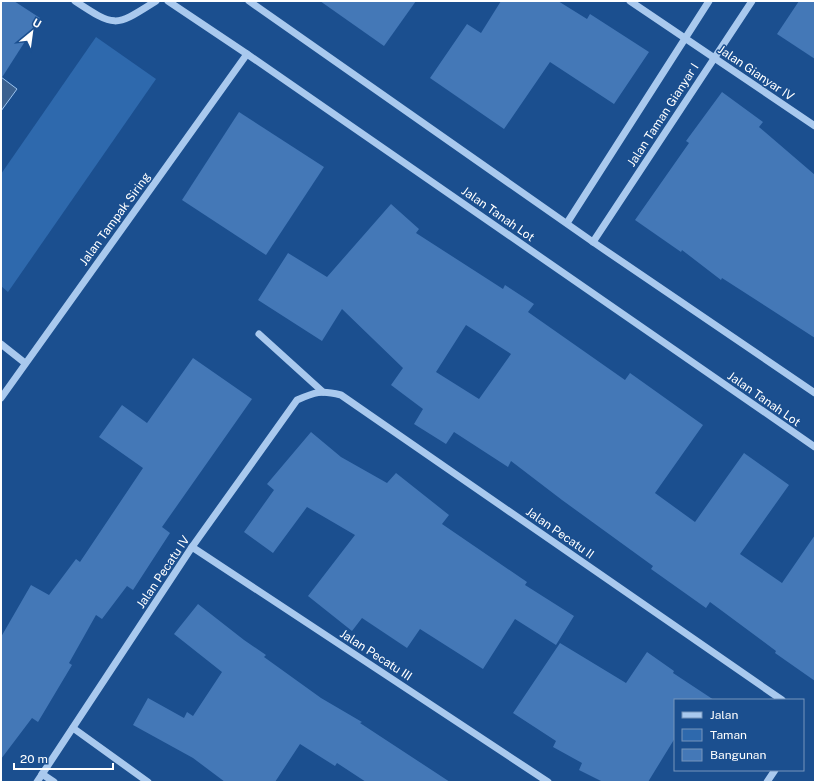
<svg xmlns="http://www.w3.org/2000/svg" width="816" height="783" font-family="'Public Sans',sans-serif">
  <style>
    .green { fill: #2e69ad }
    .water { fill: #3c6290; stroke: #9cc4f0 }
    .building { fill: #4478b7; fill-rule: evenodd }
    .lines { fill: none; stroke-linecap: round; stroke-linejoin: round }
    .minor { stroke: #a9c9ee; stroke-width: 7 }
    .labels { text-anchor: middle; stroke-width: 3; stroke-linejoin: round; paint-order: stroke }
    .street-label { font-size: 12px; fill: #fff; stroke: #1b4f8f }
  </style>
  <rect width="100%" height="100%" fill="#1b4f8f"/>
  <polygon class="green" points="96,37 156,79 8,292 1,286 1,174"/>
  <polygon class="water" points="1,77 17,89 1,111"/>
  <g class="building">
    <polygon points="1,1 14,1 40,18 1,79"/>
    <polygon points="320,1 416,1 384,46"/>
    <polygon points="501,1 558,1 587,19 590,14 649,52 614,104 550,62 504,129 430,78 467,24 481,33"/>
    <polygon points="799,1 815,1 815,59 777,34"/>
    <polygon points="722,92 763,122 759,127 815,175 815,338 722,278 721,280 682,250 681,252 635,220 689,143 686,141"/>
    <polygon points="239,112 324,167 266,255 182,200"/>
    <path d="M 391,204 L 419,229 L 416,233 L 503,289 L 505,285 L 534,304 L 528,312 L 625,380 L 630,373 L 703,425 L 655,493 L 695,522 L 744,453 L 789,485 L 740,554 L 782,583 L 815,535 L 815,681 L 775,653 L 776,651 L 710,602 L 706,608 L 651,569 L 653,566 L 562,500 L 511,461 L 508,467 L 454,432 L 446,444 L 414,424 L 423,409 L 391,385 L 403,368 L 342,309 L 322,341 L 258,300 L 288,253 L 327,277 ZM 466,325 L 511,354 L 479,399 L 436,372 Z"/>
    <polygon points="193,358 252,399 162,527 170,533 133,590 127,586 102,619 96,615 69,663 72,665 38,722 32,718 1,759 1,637 31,585 49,595 76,559 80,562 143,468 99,437 122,405 147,423"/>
    <polygon points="311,432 341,457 387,483 396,473 449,515 442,524 527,582 525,585 574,616 556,645 515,619 483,669 420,629 407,648 362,618 352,631 308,596 355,535 307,507 273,553 244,532 274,490 267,484"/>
    <polygon points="198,604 244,640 266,655 264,657 321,698 362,722 360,723 450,782 366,782 337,763 335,766 300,744 275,782 225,782 193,758 133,725 148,698 184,718 187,712 193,716 222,672 174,634"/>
    <polygon points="560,643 626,683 647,652 674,671 673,673 714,700 675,700 675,738 648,782 603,782 579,770 582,763 553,747 556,741 513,713"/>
  </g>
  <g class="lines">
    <g class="minor">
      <path d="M 75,1 C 116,28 115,27 156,1"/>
      <polyline points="168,1 247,54 815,447"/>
      <polyline points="249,1 593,242 815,393"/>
      <polyline points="630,1 815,126"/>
      <polyline points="567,223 709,1"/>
      <polyline points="593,242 752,1"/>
      <polyline points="259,334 323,392"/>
      <polyline points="1,344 25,363"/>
      <polyline points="1,398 247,54"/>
      <polyline points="192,547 548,782"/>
      <polyline points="73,728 148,782"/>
      <polyline points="42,774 54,782"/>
      <path d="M 37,782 L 192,547 L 297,400 C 315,392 321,390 341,395 L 782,700"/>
      <polyline points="767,782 775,770"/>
    </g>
  </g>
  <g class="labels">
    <g class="street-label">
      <text transform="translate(756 73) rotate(34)" y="4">Jalan Gianyar IV</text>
      <text transform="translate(663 115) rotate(-57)" y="4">Jalan Taman Gianyar I</text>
      <text transform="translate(498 214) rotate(35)" y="4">Jalan Tanah Lot</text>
      <text transform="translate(115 219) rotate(-54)" y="4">Jalan Tampak Siring</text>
      <text transform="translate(764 399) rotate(35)" y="4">Jalan Tanah Lot</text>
      <text transform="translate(560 533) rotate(35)" y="4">Jalan Pecatu II</text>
      <text transform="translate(163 572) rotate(-56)" y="4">Jalan Pecatu IV</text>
      <text transform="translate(376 655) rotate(33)" y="4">Jalan Pecatu III</text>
    </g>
  </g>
  <rect width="816" height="783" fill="none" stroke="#ffffff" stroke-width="4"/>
  <rect x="674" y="699" width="130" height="72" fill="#1b4f8f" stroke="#7695bc"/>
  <rect x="682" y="712" width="20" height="6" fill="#a9c9ee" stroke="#7695bc"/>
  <text x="710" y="719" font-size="12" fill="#ffffff">Jalan</text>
  <rect x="682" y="729" width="20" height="12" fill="#2e69ad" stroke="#7695bc"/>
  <text x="710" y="739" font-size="12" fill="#ffffff">Taman</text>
  <rect x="682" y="749" width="20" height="12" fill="#4478b7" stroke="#7695bc"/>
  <text x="710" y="759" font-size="12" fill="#ffffff">Bangunan</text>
  <g transform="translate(32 32) rotate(29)" stroke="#1b4f8f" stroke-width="3" paint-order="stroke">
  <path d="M0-3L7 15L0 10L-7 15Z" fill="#ffffff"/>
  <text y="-6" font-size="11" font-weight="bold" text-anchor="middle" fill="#ffffff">U</text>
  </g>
  <path d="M14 763v6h99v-6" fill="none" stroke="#ffffff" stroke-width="2"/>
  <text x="20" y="763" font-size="12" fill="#ffffff" stroke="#1b4f8f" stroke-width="3" paint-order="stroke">20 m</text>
</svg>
